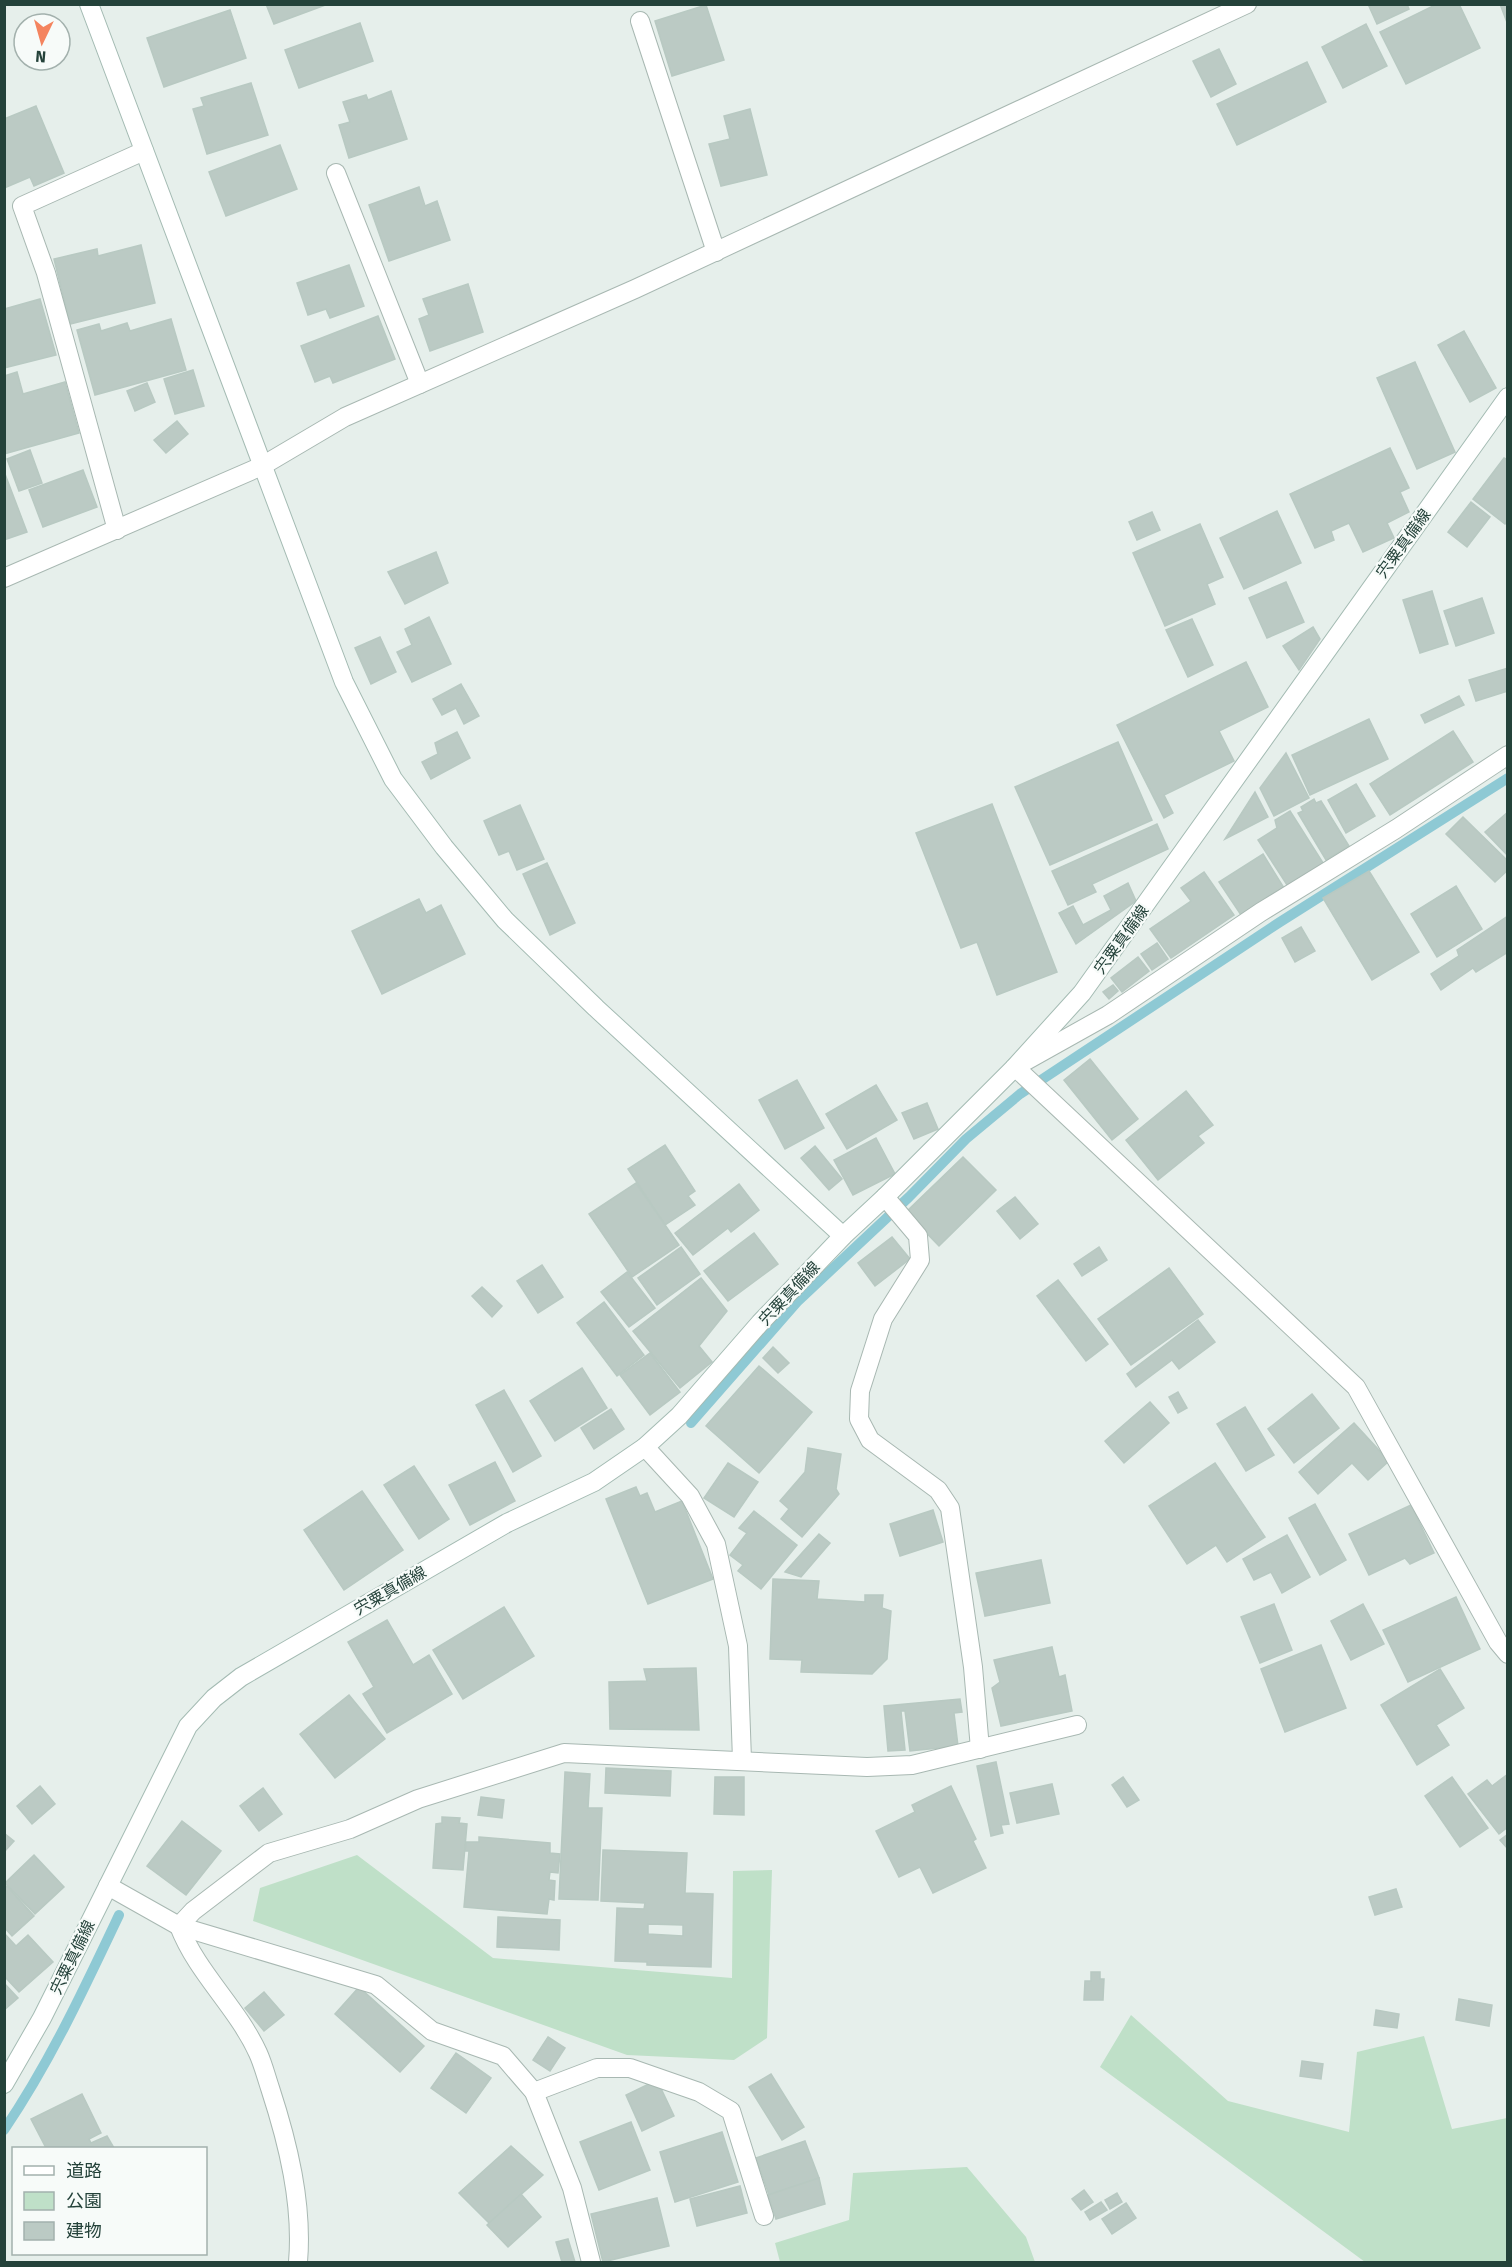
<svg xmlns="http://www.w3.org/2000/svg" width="1512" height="2267" font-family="'Fira Sans','Noto Sans JP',sans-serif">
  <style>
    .green { fill: #bfe0c8 }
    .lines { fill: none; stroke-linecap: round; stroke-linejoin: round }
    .stream { stroke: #8ec9d4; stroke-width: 10 }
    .building { fill: #bbcac4; stroke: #b8c9c2; stroke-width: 1.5; fill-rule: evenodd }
    .street-casing { stroke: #a8b8b2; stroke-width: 20 }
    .secondary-casing { stroke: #a4bbb3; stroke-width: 20 }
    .street { stroke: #fff; stroke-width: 18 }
    .secondary { stroke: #fff; stroke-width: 18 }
    .labels { text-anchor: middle; stroke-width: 4.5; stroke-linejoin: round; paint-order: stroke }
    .street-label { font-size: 16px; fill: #24423a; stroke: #f7fbf9 }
  </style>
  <rect width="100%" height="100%" fill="#e6efeb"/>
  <g class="green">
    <polygon points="357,1855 493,1958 732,1978 733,1871 772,1870 767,2038 734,2060 627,2055 253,1921 260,1888"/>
    <polygon points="1131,2015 1228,2101 1349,2132 1357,2052 1424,2036 1452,2129 1507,2118 1507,2262 1365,2262 1100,2067"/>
    <polygon points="967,2167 1026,2237 1035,2262 780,2262 775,2243 849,2220 853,2173"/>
  </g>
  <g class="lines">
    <g class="stream">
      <polyline points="691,1423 798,1301 909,1197 966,1139 1020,1094 1280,922 1508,778"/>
      <path d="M 4,2130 C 50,2062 84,1989 119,1915"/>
    </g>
  </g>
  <g class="building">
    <polygon points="266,4 328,4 274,24"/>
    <polygon points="1368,4 1407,4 1409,9 1377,24"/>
    <polygon points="1437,4 1459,4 1480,48 1406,84 1380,32"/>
    <polygon points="1500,4 1508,4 1508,25"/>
    <polygon points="706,5 724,60 672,76 655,21"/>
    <polygon points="230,10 246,58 164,87 147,38"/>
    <polygon points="360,23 373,61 299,88 285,50"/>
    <polygon points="1366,24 1387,66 1343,88 1322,47"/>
    <polygon points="1219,49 1236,84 1211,97 1193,61"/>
    <polygon points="1307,62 1326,102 1237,145 1217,104"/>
    <polygon points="251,83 268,135 207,154 193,109 204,106 201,98"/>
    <polygon points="391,91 407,139 349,158 339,125 350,122 343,102 366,95 368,100"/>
    <polygon points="36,106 64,173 34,186 30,177 4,188 4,119"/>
    <polygon points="750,109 767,175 721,186 709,144 730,139 724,116"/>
    <polygon points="280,145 297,189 226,216 209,172"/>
    <polygon points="419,187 425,206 437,201 450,240 389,261 369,205"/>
    <polygon points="141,245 155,303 70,324 54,259 97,249 98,256"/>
    <polygon points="349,265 364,306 330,318 326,309 308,315 297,283"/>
    <polygon points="468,284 483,332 430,351 419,319 429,315 423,299"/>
    <polygon points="40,299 56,355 4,368 4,309"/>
    <polygon points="378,316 395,359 333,383 330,376 315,382 301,346"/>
    <polygon points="171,319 186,370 95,395 77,330 99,324 101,331 127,323 130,331"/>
    <polygon points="1464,331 1496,388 1470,402 1438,345"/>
    <polygon points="1415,362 1455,452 1417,469 1377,378"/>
    <polygon points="193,370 204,406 175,414 164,379"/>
    <polygon points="17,372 23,394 65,382 79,433 4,454 4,376"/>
    <polygon points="147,383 155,402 135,411 127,391"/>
    <polygon points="177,421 188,434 166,453 154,440"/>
    <polygon points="1390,448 1409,488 1400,492 1409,512 1387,523 1394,538 1363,552 1349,523 1331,531 1334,540 1315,548 1290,494"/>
    <polygon points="30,450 42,483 19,491 7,459"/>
    <polygon points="1504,458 1508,460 1508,521 1505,524 1473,499"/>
    <polygon points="83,470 97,507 43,527 29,490"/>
    <polygon points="5,474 27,532 4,540 4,475"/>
    <polygon points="1471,502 1490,517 1467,547 1448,532"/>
    <polygon points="1277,511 1301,563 1244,589 1220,538"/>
    <polygon points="1152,512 1160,530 1137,540 1129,522"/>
    <polygon points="1200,524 1223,577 1207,584 1215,604 1165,626 1133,553"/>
    <polygon points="436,552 448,583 405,604 388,572"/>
    <polygon points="1286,582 1304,622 1267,638 1249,598"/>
    <polygon points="1432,591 1448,644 1420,653 1403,600"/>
    <polygon points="1482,598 1494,633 1456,646 1444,611"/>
    <polygon points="429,617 451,664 412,682 397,652 412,645 405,629"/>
    <polygon points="1192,619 1213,665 1188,677 1166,630"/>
    <polygon points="1313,627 1320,639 1299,670 1283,646"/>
    <polygon points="380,637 396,672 371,684 355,648"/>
    <polygon points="1246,662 1268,707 1219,731 1234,761 1164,795 1173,813 1164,818 1117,725"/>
    <polygon points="1508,668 1508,691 1476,701 1469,680"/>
    <polygon points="461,684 479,716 464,724 456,708 442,715 433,699"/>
    <polygon points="1459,696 1464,705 1425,723 1421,715"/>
    <polygon points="1369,719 1388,759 1310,795 1292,755"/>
    <polygon points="1453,731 1473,762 1390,815 1370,784"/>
    <polygon points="457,732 470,758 431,779 422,762 438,754 435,743"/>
    <polygon points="1118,742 1152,820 1050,865 1015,787"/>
    <polygon points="1286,753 1309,798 1274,816 1260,788"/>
    <polygon points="1356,784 1375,816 1346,833 1328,800"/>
    <polygon points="1255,792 1268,817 1225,839"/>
    <polygon points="1314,799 1316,803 1321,801 1349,846 1326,860 1298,813 1303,811 1301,807"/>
    <polygon points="992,804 1057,972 997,995 977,942 961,948 916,833"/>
    <polygon points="520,805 544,859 517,870 509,851 499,855 484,821"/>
    <polygon points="1290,811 1325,866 1289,888 1258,840 1277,828 1275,820"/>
    <polygon points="1508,812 1508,856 1485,832"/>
    <polygon points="1463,817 1508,861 1508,870 1495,882 1446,834"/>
    <polygon points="1157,824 1168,849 1092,884 1096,892 1068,905 1052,871"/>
    <polygon points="1263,854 1284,888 1241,915 1219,882"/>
    <polygon points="547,863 575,923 550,935 523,874"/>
    <polygon points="1369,871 1419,952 1372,980 1323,898"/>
    <polygon points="1204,872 1234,915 1171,958 1150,929 1191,901 1181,888"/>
    <polygon points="1128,883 1136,901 1076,944 1059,913 1073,906 1083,925 1111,910 1104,896"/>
    <polygon points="1456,886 1482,929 1437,957 1411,914"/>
    <polygon points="419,899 426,913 441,905 465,954 382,994 352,931"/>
    <polygon points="1508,916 1508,952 1476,972 1473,968 1441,990 1431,974 1459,956 1457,950"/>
    <polygon points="1301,927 1315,951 1295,962 1282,938"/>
    <polygon points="1157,943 1168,959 1152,970 1141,954"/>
    <polygon points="1138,957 1149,971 1122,992 1111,978"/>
    <polygon points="1113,985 1118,991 1109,999 1103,992"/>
    <polygon points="1090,1059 1138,1119 1112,1140 1064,1080"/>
    <polygon points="797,1080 824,1128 785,1149 759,1100"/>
    <polygon points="876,1085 897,1120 847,1149 826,1114"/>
    <polygon points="1186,1091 1213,1125 1198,1136 1204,1143 1158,1180 1126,1140"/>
    <polygon points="927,1103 938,1129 914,1139 902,1113"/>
    <polygon points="876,1138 895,1174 853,1195 834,1160"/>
    <polygon points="665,1145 695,1191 688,1196 695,1205 665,1225 628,1169"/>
    <polygon points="815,1146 842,1179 829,1190 801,1158"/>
    <polygon points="963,1157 996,1190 939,1246 906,1212"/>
    <polygon points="636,1183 679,1245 632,1277 589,1214"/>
    <polygon points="739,1184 759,1210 731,1232 728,1228 693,1255 675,1233"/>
    <polygon points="1015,1197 1038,1224 1020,1239 997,1211"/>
    <polygon points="754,1233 778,1264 728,1301 704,1271"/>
    <polygon points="892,1237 910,1259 875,1286 858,1263"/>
    <polygon points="681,1247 700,1274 657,1305 638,1278"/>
    <polygon points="1099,1247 1107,1260 1082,1276 1074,1264"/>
    <polygon points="542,1265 563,1297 538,1313 517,1281"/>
    <polygon points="1169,1268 1203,1314 1131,1365 1098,1319"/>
    <polygon points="627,1272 655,1308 629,1327 601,1292"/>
    <polygon points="701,1278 727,1311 699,1346 712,1362 680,1388 633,1331"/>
    <polygon points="1058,1280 1108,1344 1086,1361 1037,1296"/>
    <polygon points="482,1287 502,1306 492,1317 472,1296"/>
    <polygon points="604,1302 644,1355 617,1376 577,1323"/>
    <polygon points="1198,1320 1215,1342 1179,1369 1172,1360 1136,1387 1127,1374"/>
    <polygon points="773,1347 789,1363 778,1373 763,1358"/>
    <polygon points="650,1353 680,1392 650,1415 620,1375"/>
    <polygon points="759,1366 812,1412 759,1473 706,1426"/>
    <polygon points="582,1368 607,1408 555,1441 530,1401"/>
    <polygon points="504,1390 541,1456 513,1472 476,1405"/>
    <polygon points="1178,1392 1187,1408 1178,1413 1169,1397"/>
    <polygon points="1312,1394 1339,1428 1294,1463 1268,1429"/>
    <polygon points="1150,1402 1169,1423 1124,1463 1105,1441"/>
    <polygon points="1245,1407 1274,1455 1246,1471 1217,1424"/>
    <polygon points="611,1409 624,1429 594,1449 581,1428"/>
    <polygon points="1354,1423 1389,1461 1368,1480 1352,1463 1318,1494 1299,1472"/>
    <polygon points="808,1448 841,1454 836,1489 839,1494 802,1537 781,1519 789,1509 780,1501 805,1472"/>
    <polygon points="495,1462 515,1501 470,1525 449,1485"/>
    <polygon points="728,1463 758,1482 734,1517 704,1498"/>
    <polygon points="1215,1463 1265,1537 1227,1562 1216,1545 1187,1564 1149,1506"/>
    <polygon points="414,1466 449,1519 419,1539 384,1485"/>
    <polygon points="636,1487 640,1496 647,1493 655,1512 682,1501 713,1579 648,1604 606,1499"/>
    <polygon points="362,1491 403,1550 344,1590 304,1530"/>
    <polygon points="1315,1504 1346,1560 1320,1575 1289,1518"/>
    <polygon points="1411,1505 1434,1553 1410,1564 1405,1558 1369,1575 1349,1534"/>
    <polygon points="933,1510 943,1542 900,1556 890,1524"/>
    <polygon points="754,1511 797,1545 761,1589 738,1571 743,1565 730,1555 747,1533 739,1528"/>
    <polygon points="819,1534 830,1543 801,1577 785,1572"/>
    <polygon points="1287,1535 1310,1577 1282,1593 1271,1572 1254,1580 1243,1559"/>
    <polygon points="1041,1560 1050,1603 985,1616 976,1573"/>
    <polygon points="773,1579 819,1581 817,1599 865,1602 865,1595 883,1595 882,1608 891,1611 887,1659 872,1674 801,1672 802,1660 770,1659"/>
    <polygon points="1456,1597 1480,1649 1408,1682 1383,1630"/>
    <polygon points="1274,1604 1292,1650 1260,1663 1241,1617"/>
    <polygon points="1363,1604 1384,1644 1351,1660 1331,1621"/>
    <polygon points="504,1607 534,1656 463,1699 433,1650"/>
    <polygon points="387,1620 413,1665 429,1655 452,1694 387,1733 363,1694 374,1687 348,1642"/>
    <polygon points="1321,1645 1346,1708 1285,1732 1261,1669"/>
    <polygon points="1052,1647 1059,1677 1065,1675 1072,1711 1001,1726 992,1688 1000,1682 994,1660"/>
    <polygon points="696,1668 699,1730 610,1729 609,1682 647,1681 644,1669"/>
    <polygon points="1440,1669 1464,1708 1436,1725 1449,1745 1417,1765 1381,1705"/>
    <polygon points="349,1695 385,1739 335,1778 300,1734"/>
    <polygon points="960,1699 962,1712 954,1713 958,1746 910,1751 905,1711 901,1711 905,1750 888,1751 884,1706"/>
    <polygon points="996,1762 1009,1824 1001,1825 1003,1833 991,1836 977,1766"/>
    <polygon points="606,1768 671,1771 670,1796 605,1793"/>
    <polygon points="565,1772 590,1774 588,1808 602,1808 598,1900 559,1899"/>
    <polygon points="1508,1774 1508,1827 1499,1834 1468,1794 1487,1780 1492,1786"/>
    <polygon points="715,1777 744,1777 744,1815 714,1814"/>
    <polygon points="1123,1777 1139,1800 1127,1807 1112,1785"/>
    <polygon points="1452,1777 1488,1828 1460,1847 1425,1796"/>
    <polygon points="1052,1784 1059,1814 1017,1823 1010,1793"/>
    <polygon points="40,1786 55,1804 32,1824 17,1806"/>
    <polygon points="951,1786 976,1839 973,1841 986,1868 933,1893 920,1867 899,1877 876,1831 915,1812 912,1805"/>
    <polygon points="263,1788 282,1814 259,1831 240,1806"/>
    <polygon points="481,1797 504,1800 502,1818 478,1815"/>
    <polygon points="442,1817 460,1818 459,1823 467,1824 463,1870 433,1868 436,1824 442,1823"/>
    <polygon points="182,1821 221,1851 186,1895 147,1866"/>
    <polygon points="4,1833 14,1841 4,1852"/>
    <polygon points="1508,1834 1508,1849 1500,1840"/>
    <polygon points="479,1837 550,1843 550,1853 560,1854 558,1873 550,1872 549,1880 555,1881 554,1900 549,1899 547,1914 464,1907 469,1851 465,1851 466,1842 479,1842"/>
    <path d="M 603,1850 L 687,1853 L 685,1893 L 713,1894 L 711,1967 L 647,1965 L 647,1962 L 615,1961 L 617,1908 L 644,1909 L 645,1903 L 601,1901 ZM 648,1924 L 683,1925 L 683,1936 L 648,1934 Z"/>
    <polygon points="34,1855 64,1887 35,1914 5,1883"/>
    <polygon points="7,1886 34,1916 12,1936 4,1927 4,1889"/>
    <polygon points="1396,1889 1402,1907 1375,1915 1369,1897"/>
    <polygon points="498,1917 560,1920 559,1950 497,1947"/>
    <polygon points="4,1933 16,1946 28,1935 53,1962 19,1992 4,1976"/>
    <polygon points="1091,1972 1100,1972 1100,1979 1104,1979 1103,2000 1084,2000 1085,1981 1091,1981"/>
    <polygon points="4,1983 18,1998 4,2010"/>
    <polygon points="359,1987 424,2046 400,2072 335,2014"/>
    <polygon points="264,1992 284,2015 264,2031 245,2008"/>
    <polygon points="1459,1999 1492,2005 1489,2026 1456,2020"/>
    <polygon points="1376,2010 1399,2014 1397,2028 1374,2025"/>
    <polygon points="548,2037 565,2048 550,2071 533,2060"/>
    <polygon points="456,2053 491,2078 466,2113 431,2088"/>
    <polygon points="1302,2061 1323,2064 1321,2079 1300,2076"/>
    <polygon points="771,2074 804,2127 782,2140 749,2087"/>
    <polygon points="657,2080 674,2116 642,2131 626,2095"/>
    <polygon points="82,2094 101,2133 89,2139 91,2143 107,2136 114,2148 46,2148 31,2119"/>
    <polygon points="631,2122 650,2170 599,2190 580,2142"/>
    <polygon points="722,2132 738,2182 675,2202 660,2152"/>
    <polygon points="805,2141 819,2178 769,2195 756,2158"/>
    <polygon points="511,2146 543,2175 489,2223 459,2193"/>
    <polygon points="819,2178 825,2204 776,2219 768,2195"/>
    <polygon points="740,2186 747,2213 697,2226 690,2199"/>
    <polygon points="1084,2190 1093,2202 1081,2210 1072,2199"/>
    <polygon points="1117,2193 1122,2202 1110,2209 1105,2200"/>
    <polygon points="521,2194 541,2217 508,2247 487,2225"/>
    <polygon points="657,2198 669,2246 603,2262 591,2214"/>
    <polygon points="1101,2202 1107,2210 1090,2220 1085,2212"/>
    <polygon points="1126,2203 1136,2218 1112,2234 1102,2219"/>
    <polygon points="568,2239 575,2262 562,2262 556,2242"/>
  </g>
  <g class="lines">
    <g class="street-casing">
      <g id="street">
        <polyline points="640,21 716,252"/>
        <polyline points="336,173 420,384"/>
        <polyline points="117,530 46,273 22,206 144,151"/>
        <polyline points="4,578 262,466 345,417 635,289 1247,4"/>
        <polyline points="1508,755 1396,829 1261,912 1108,1015 1015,1067 1356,1387 1498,1642 1508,1654"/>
        <polyline points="885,1197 918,1236 920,1260 883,1319 860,1391 859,1419 870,1440 938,1490 950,1508 973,1667 980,1749"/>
        <polyline points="645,1447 690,1496 716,1544 738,1646 742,1760"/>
        <polyline points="108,1886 179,1926 376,1985 432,2031 503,2056 534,2092 572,2188 591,2262"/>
        <polyline points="179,1926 193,1911 269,1853 350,1829 418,1799 564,1753 867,1767 912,1765 1077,1725"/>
        <path d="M 179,1926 C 197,1973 237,2007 258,2053 C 263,2064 266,2076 270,2088 C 288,2143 303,2204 298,2262"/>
        <polyline points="534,2092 597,2068 630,2068 699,2092 731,2111 764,2216"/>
      </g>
    </g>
    <g class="secondary-casing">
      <g id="secondary">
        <polyline points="89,4 344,682 393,779 444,847 505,920 596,1008 843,1236"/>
        <polyline points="4,2084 42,2018 188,1726 214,1698 241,1677 507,1523 594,1482 645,1447 679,1416 760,1323 843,1236 885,1197 1015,1067 1082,993 1508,397"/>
      </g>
    </g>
    <use href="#street" class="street"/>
    <use href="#secondary" class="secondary"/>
  </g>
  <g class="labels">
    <g class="street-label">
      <text transform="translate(1403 543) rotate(-54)" y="6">宍粟真備線</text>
      <text transform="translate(1121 939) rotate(-54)" y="6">宍粟真備線</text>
      <text transform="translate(789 1293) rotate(-47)" y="6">宍粟真備線</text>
      <text transform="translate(390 1590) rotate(-30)" y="6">宍粟真備線</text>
      <text transform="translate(72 1957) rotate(-64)" y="6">宍粟真備線</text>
    </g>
  </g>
  <rect width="1512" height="2267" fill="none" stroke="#24423a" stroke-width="12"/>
  <rect x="12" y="2147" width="195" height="108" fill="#f7fbf9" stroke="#a3b1ad" stroke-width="1.5"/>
  <rect x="24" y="2166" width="30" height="9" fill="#ffffff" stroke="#a3b1ad" stroke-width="1.5"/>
  <text x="66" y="2177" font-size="18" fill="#24423a">道路</text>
  <rect x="24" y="2192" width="30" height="18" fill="#bfe0c8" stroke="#a3b1ad" stroke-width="1.5"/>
  <text x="66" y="2207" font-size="18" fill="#24423a">公園</text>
  <rect x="24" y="2222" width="30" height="18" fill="#bbcac4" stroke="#a3b1ad" stroke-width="1.5"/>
  <text x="66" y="2237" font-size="18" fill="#24423a">建物</text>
  <g transform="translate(42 42) rotate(185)"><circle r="28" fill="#f7fbf9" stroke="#a3b1ad" stroke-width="1.5"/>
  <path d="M0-4.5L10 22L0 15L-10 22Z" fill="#f4845f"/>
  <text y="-9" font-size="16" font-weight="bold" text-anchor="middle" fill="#24423a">N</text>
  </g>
</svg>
